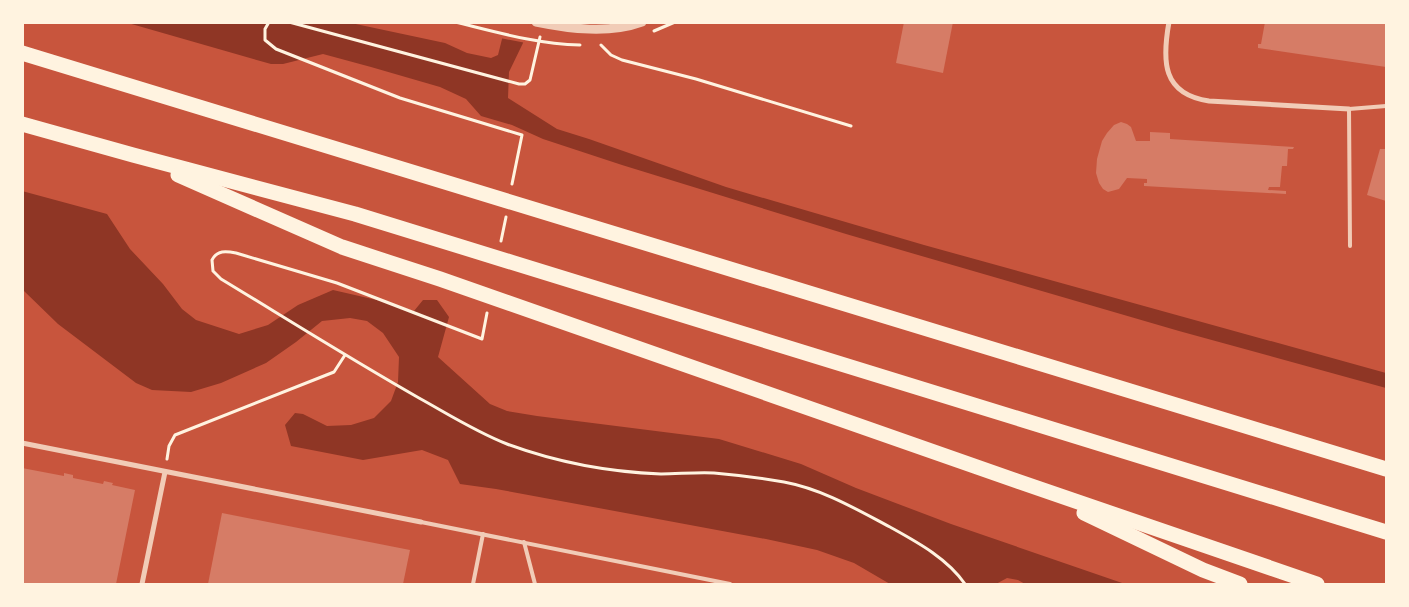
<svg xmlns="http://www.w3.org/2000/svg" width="1409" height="607" font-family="'IBM Plex Sans',sans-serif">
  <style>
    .water { fill: #8f3625 }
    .pier { fill: #c8553d }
    .building { fill: #d67c66 }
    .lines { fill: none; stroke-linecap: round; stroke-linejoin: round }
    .path { stroke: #fff3e0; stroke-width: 3 }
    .service { stroke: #f1ccb7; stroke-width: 4 }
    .minor { stroke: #f1ccb7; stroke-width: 5 }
    .tertiary { stroke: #f1ccb7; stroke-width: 9 }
    .motorway { stroke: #fff3e0; stroke-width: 15 }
  </style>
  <rect width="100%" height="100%" fill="#c8553d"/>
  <g class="water">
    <polygon points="128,23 351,23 445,43 467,53 491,58 498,55 506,23 527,23 523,43 509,72 508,98 557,129 589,139 726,187 924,245 1386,373 1386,388 1179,331 846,234 622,165 543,139 512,125 481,116 466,99 440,87 371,67 323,54 283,64 271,64"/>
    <polygon points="22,191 107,214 130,249 163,284 182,309 196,320 239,334 268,325 298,305 333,290 381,301 414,311 423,300 437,300 449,317 438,357 490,404 507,411 537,416 719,439 801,464 856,488 951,524 1125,584 1025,584 1018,580 1007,578 996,584 890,584 854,563 817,550 766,539 496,489 460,484 448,460 422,450 363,460 291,446 285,425 295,413 303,414 327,426 351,425 374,418 391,401 398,382 399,357 383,333 367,321 350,318 322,321 296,342 266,363 221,383 191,392 152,390 136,383 58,324 23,290"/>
  </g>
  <polygon class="pier" points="503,22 529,22 526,43 500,38"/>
  <g class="building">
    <polygon points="904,22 953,22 943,73 896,63"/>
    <polygon points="1265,22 1386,22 1386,67 1258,48 1258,44 1261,44"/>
    <polygon points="1121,122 1127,124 1131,127 1136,141 1150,141 1150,132 1170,133 1170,139 1294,147 1293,149 1288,149 1287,166 1282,166 1280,187 1269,187 1268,190 1286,191 1286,194 1144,186 1144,183 1147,183 1147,179 1127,178 1119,189 1108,192 1103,189 1099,183 1096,173 1097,159 1102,141 1107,133 1114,125"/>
    <polygon points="1380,149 1386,149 1386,201 1367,195"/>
    <polygon points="22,468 64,476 64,473 73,475 73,478 103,484 104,481 113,483 112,485 135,490 116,584 22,584"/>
    <polygon points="222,513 410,550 403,584 208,584"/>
  </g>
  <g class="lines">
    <g class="path">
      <polyline points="269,22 265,29 265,40 276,49 400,98 522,135 512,184"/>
      <polyline points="289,22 519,84 525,84 530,80 540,37"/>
      <path d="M 455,22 C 496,32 537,44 580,45"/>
      <polyline points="654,31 675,22"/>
      <polyline points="601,45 611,55 622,60 696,79 851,126"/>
      <polyline points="501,241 506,217"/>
      <path d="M 487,313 L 482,339 L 337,283 L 236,253 C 226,251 217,250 212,260 L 213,271 L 221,279 C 287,319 352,360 419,398 C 448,414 476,432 507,444 C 556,462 608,472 661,474 C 678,474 697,472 714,473 C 737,475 761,478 784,482 C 822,489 856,509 890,527 C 917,542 947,558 965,584"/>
      <polyline points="167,459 169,446 175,435 334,372 345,355"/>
    </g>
    <g class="service">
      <polyline points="1350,246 1349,109 1386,106"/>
      <polyline points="421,522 730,584"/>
      <polyline points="524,542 535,584"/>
      <polyline points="473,584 483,534"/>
    </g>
    <g class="minor">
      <path d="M 1169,22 C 1162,61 1162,94 1209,101 L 1349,109"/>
      <polyline points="22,443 421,522"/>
      <polyline points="142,584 165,472"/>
    </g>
    <path class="tertiary" d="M 536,22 C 570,29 609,34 642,22"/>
    <g class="motorway">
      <polyline points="22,53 1386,469"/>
      <polyline points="22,124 133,155 355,214 1386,532"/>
      <polyline points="178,175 342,247 440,279 1017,481 1317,584"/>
      <polyline points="1084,513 1203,570 1240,584"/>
    </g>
  </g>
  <rect width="1409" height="607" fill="none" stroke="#fff3e0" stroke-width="48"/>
</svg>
